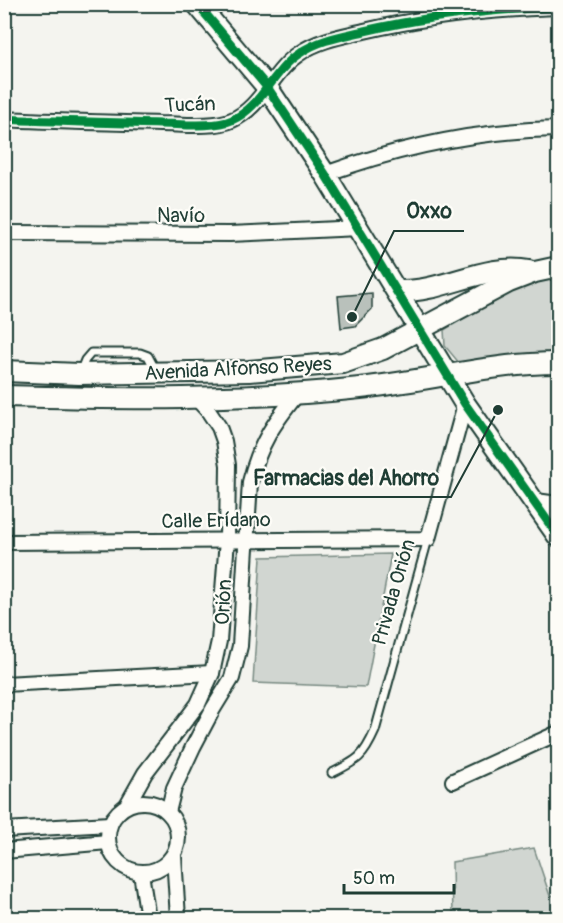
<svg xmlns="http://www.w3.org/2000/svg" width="563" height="923" font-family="Pangolin,sans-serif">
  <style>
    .green { fill: #d1d6d1; stroke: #788a82; stroke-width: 1.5 }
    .building { fill: #b9c1bb; stroke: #1f3d34; stroke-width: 1.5 }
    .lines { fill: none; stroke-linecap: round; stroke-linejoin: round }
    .lane-casing { stroke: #1f3d34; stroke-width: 11 }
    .street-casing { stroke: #1f3d34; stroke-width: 18 }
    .secondary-casing { stroke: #1f3d34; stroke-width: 24 }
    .lane { stroke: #fdfcf7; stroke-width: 7 }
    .street { stroke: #fdfcf7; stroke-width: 14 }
    .secondary { stroke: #fdfcf7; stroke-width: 20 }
    .cycleway-casing { stroke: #fdfcf7; stroke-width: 13 }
    .cycleway { stroke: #00873e; stroke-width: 9 }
    .labels { text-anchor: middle; stroke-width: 4.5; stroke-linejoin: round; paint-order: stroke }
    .street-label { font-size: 20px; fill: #1f3d34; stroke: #fdfcf7 }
    .leader { fill: none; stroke: #1f3d34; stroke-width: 2 }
    .callout-dot { fill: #1f3d34; stroke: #fdfcf7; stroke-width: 2 }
    .callout-label { font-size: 21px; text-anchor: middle; font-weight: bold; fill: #1f3d34; stroke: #fdfcf7; stroke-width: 4.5; stroke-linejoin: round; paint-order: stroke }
  </style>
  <rect width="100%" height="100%" fill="#f4f4ef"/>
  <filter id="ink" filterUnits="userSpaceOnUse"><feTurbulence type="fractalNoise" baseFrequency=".0167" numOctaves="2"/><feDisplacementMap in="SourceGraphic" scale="12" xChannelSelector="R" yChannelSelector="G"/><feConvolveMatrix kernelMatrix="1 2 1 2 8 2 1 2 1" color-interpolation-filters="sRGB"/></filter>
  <g filter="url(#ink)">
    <g class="green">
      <polygon points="558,276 558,352 460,364 445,346 444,330 529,279"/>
      <polygon points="391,554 366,687 253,683 261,557"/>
      <polygon points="534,848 550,896 558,894 558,918 453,918 452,862"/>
    </g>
    <polygon class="building" points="372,293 372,309 355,326 341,328 338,296"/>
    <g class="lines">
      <g class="lane-casing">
        <g id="lane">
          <polyline points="80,372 85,360 91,353 140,353 148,356 155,369"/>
          <path d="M 332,773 C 358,760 363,758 375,731 L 428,539"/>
        </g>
      </g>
      <g class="street-casing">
        <g id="street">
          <path d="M 4,119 C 56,122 108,122 160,124 C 180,124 214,128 232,120 C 262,107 273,70 300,53 C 318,40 343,36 364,31 C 428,16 493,9 558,7"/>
          <path d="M 325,174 C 400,147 479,130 558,129"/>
          <polyline points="4,233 230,234 359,228"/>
          <polyline points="536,501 558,504"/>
          <polyline points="4,542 428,539 465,404"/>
          <polyline points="4,684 212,673"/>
          <polyline points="453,781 558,733"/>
          <circle cx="143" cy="837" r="35"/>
          <polyline points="127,805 145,773 198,704 212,673 219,641 227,540 228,465 224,441 219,427 209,412 196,398"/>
          <path d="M 168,812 L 174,788 L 193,747 L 213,709 L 232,678 L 240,646 L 250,482 C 260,443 273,424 298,393"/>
          <polyline points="4,830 110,824"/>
          <polyline points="4,851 108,842"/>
          <polyline points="174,856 178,918"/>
          <polyline points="141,873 148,918"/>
        </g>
      </g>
      <g class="secondary-casing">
        <g id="secondary">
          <polyline points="197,4 267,87 325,174 465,404 558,536"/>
          <path d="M 398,291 C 443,293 486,262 529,271"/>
          <polyline points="4,371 79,374 249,371 343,363 383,349 509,282 535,272 558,267"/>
          <path d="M 4,396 C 123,399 242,401 360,388 C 426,381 492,363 558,363"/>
        </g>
      </g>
      <use href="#lane" class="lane"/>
      <use href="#street" class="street"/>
      <use href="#secondary" class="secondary"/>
      <g class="cycleway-casing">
        <g id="cycleway">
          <polyline points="197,4 267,87 325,174 465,404 558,536"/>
          <path d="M 4,119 C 56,122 108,122 160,124 C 180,124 214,128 232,120 C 262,107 273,70 300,53 C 318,40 343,36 364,31 C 428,16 493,9 558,7"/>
        </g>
      </g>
      <use href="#cycleway" class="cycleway"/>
    </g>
  </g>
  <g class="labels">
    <g class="street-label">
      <text transform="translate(190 104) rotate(-2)" y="7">Tucán</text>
      <text x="181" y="222">Navío</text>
      <text transform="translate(238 368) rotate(-3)" y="7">Avenida Alfonso Reyes</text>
      <text transform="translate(216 520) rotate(-1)" y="7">Calle Erídano</text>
      <text transform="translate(393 592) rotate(-74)" y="7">Privada Orión</text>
      <text transform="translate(223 602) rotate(-87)" y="7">Orión</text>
    </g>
  </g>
  <path class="leader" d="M352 317L394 231H464M498 410L451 497H241"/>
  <g class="callout-dot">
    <circle cx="352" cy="317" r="6"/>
    <circle cx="498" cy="410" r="6"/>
  </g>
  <g class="callout-label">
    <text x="429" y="218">Oxxo</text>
    <text x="346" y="485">Farmacias del Ahorro</text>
  </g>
  <rect width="563" height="923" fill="none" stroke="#fdfcf7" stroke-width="24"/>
  <rect x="12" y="12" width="539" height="899" fill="none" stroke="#1f3d34" stroke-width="2" filter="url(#ink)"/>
  <path d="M344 884v9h110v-9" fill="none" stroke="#1f3d34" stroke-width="3"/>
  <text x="353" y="884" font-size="18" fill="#1f3d34" stroke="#fdfcf7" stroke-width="4.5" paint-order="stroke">50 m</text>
</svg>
